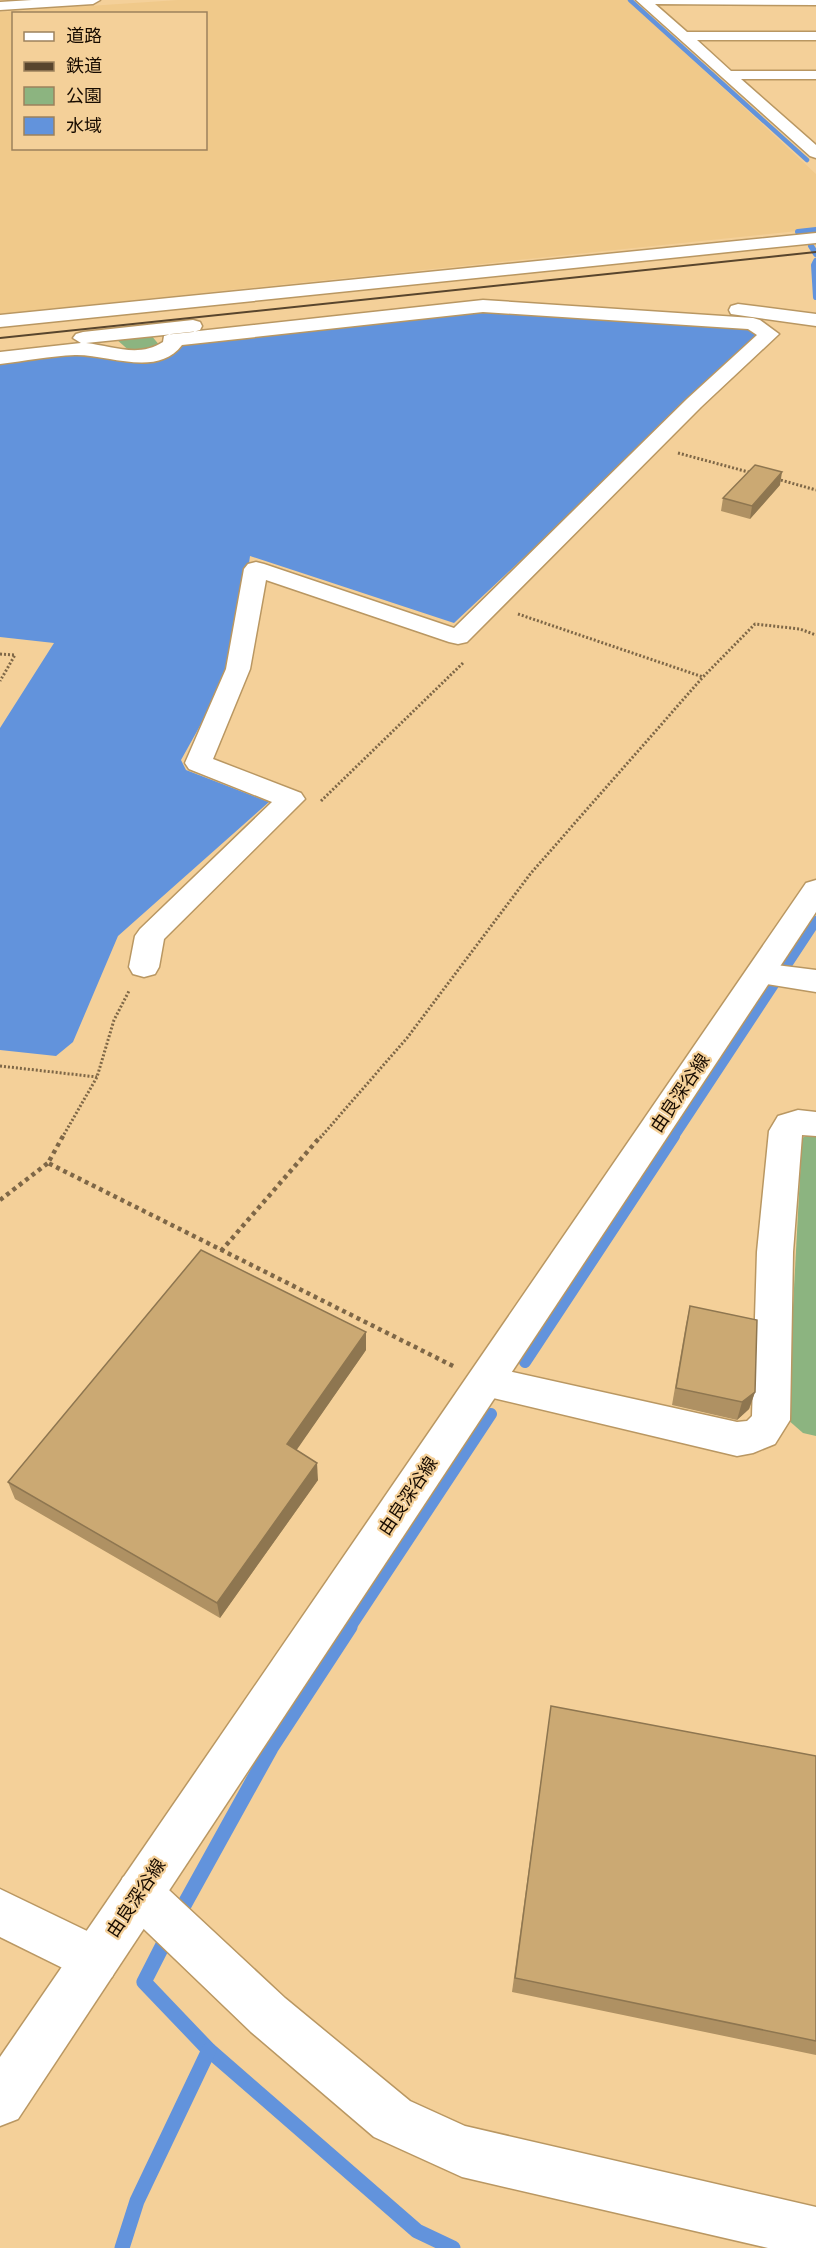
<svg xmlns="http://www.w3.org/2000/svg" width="816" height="2248" font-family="'Sofia Sans Condensed','Noto Sans JP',sans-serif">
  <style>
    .built { fill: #f0c98a; fill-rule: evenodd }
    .green { fill: #8cb480 }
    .water { fill: #6293dc }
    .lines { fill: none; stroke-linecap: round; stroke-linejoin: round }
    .stream-far4 { stroke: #6293dc; stroke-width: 4.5 }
    .stream-far3 { stroke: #6293dc; stroke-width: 6 }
    .stream-far2 { stroke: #6293dc; stroke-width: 10 }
    .stream-far1 { stroke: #6293dc; stroke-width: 12 }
    .stream { stroke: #6293dc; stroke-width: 15 }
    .minor-casing { stroke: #b99762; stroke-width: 3 }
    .major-casing { stroke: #b99762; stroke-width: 3 }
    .path-far1 { stroke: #7e6747; stroke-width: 3; stroke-dasharray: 2 2; stroke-linecap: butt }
    .path { stroke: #7e6747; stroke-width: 4.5; stroke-dasharray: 4 4; stroke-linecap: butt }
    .minor { fill: #fff; fill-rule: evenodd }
    .major { fill: #fff; fill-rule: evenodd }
    .rail { stroke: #58452d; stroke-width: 2 }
    .wall { fill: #af9163 }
    .shaded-wall { fill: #8e7650 }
    .building { fill: #cba973; stroke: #8e7650; stroke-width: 1.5 }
    .labels { text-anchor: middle; stroke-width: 4.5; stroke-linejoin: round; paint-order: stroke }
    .street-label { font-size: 18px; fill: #170b00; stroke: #f4d099 }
  </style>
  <rect width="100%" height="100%" fill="#f4d099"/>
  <path class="built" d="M 178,0 L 628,0 L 816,174 L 816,229 L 0,314 L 0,12 ZM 14,14 L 206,14 L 206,148 L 14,148 Z"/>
  <g class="green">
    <polygon points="151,335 160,346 132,353 116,339"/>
    <polygon points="814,1132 816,1132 816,1436 803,1433 787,1419 802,1138"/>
  </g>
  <polygon class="water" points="486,308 749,325 763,334 454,623 250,556 235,663 181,760 186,770 269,802 118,936 73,1042 56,1056 0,1050 0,728 54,643 0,637 0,362 85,352 173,353 183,345"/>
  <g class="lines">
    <polyline class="stream-far4" points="630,0 807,160"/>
    <g class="stream-far3">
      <polyline points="798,232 816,230"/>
      <polyline points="811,246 816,254"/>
      <polyline points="816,261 814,265 816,297"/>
    </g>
    <polyline class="stream-far2" points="673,1138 816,921"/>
    <g class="stream-far1">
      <polyline points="525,1362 674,1136"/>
      <polyline points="349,1629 491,1414"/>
    </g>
    <g class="stream">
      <polyline points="178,1916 271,1748 350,1627"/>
      <polyline points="168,1935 144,1982 209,2050 417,2231 453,2248"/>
      <polyline points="122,2248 137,2201 209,2050"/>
    </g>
    <g class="minor-casing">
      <g id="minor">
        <polygon points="32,0 100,0 93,4 0,10 0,2"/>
        <polygon points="636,0 816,0 816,5 655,4 687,32 816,32 816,40 697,40 731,71 816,71 816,79 741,79 816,145 816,158 810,156"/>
        <polygon points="816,233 816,243 0,327 0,315"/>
        <path d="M 483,300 L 753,318 L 760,320 L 779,334 L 701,407 L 467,642 L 458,644 L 449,642 L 266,580 L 250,669 L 213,759 L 301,793 L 305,799 L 164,939 L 159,967 L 155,974 L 144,977 L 133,974 L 129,967 L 135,936 L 140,929 L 272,802 L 189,769 L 185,763 L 226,669 L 244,569 L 248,564 L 256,562 L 264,564 L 454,628 L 687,399 L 757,335 L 748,329 L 483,312 L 182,345 C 157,378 108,354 75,355 C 50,356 25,361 0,364 L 0,352 L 81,343 L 73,338 L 76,334 L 83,332 L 193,320 L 200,322 L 202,326 L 200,330 L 193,332 L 86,343 C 112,346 139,358 163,342 L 164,336 L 171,334 Z"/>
        <polygon points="738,304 816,314 816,326 731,314 729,310 731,306"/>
        <polygon points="760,963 816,970 816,992 749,981 745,974 749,967"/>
        <polygon points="798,1110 816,1112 816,1136 802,1135 793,1252 790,1420 775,1444 753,1453 737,1456 472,1393 466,1382 472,1371 485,1366 737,1422 747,1421 752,1416 757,1252 769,1131 778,1116"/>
        <polygon points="139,1870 155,1877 285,1998 410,2101 465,2126 816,2207 816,2248 768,2248 462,2177 374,2137 251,2032 123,1909 116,1893 123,1877"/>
        <polygon points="0,1889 112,1943 119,1960 112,1977 95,1984 0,1937"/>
      </g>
    </g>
    <g class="major-casing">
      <polygon id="major" points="816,880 816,912 18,2119 0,2126 0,2057 806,883"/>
    </g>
    <g class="path-far1">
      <polyline points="678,453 752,473"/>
      <polyline points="777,479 816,490"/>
      <polyline points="518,614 703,677 755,624 800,629 816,635"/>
      <polyline points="0,654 15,655 0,681"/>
      <polyline points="321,801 464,662"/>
      <polyline points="0,1066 97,1077"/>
      <polyline points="62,1138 97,1077 114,1020 129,991"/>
      <polyline points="320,1138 407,1038 531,873 703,677"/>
    </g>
    <g class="path">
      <polyline points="63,1136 48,1163 455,1367"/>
      <polyline points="0,1200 48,1163"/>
      <polyline points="221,1251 321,1136"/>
    </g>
    <use href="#minor" class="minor"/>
    <use href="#major" class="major"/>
    <polyline class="rail" points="0,338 816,252"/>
  </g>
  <g class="wall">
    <polygon points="780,485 750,519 721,511 723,498"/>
    <polygon points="690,1306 755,1392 749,1409 737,1420 672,1405 686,1324"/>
    <polygon points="366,1350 296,1450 318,1480 220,1618 15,1499 8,1482"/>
    <polygon points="551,1706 816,1756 816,2055 512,1992"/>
  </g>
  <g class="shaded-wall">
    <polygon points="782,472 780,485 750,519 752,506"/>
    <polygon points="366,1332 366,1350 289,1461 287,1444"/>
    <polygon points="755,1392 749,1409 737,1420 742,1402"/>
    <polygon points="317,1463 318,1480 220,1618 217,1603"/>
  </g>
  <g class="building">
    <polygon points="755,465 782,472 752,506 723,498"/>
    <polygon points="201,1250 366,1332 287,1444 317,1463 217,1603 8,1482"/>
    <polygon points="690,1306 757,1320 755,1392 742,1402 676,1388"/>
    <polygon points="551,1706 816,1756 816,2041 515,1978"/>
  </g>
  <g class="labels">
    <g class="street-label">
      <text transform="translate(680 1093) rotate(-56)" y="6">由良深谷線</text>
      <text transform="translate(408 1496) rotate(-56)" y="6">由良深谷線</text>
      <text transform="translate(136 1898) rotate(-56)" y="6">由良深谷線</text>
    </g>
  </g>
  <rect x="12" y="12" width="195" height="138" fill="#f4d099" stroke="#9c815c" stroke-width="1.5"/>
  <rect x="24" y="32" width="30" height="9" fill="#ffffff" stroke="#9c815c" stroke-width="1.5"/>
  <text x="66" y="42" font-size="18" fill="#170b00">道路</text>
  <rect x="24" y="62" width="30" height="9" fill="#58452d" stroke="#9c815c" stroke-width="1.5"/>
  <text x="66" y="72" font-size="18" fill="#170b00">鉄道</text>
  <rect x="24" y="87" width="30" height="18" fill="#8cb480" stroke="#9c815c" stroke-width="1.5"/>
  <text x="66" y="102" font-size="18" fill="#170b00">公園</text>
  <rect x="24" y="117" width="30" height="18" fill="#6293dc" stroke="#9c815c" stroke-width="1.5"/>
  <text x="66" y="132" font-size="18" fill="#170b00">水域</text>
</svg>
